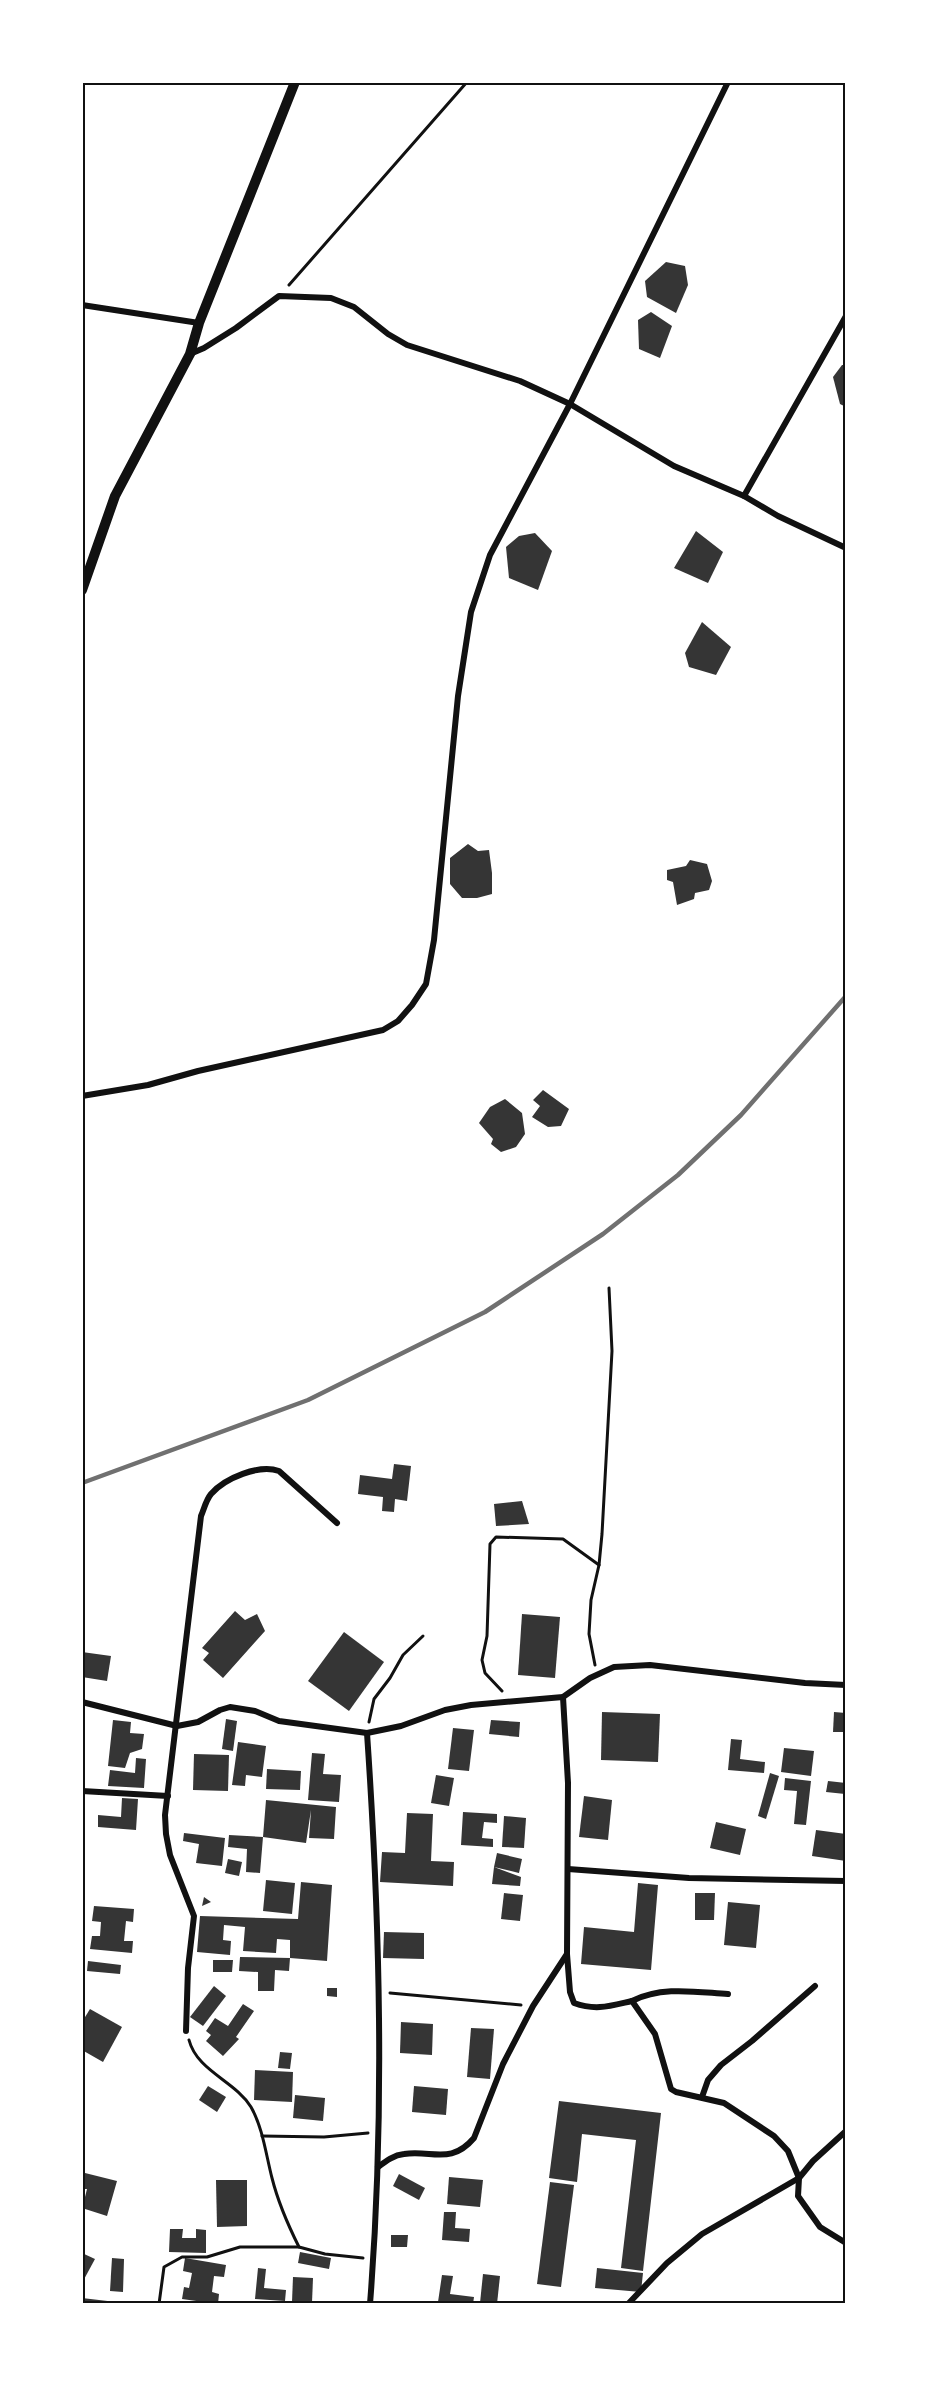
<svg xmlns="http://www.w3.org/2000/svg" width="928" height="2386" font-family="Poppins,sans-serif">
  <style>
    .building { fill: #353535 }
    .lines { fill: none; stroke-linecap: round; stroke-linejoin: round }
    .path { stroke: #111; stroke-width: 3 }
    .minor { stroke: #111; stroke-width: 6 }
    .tertiary { stroke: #111; stroke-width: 10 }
    .rail { stroke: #707070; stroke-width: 4.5 }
    .neatline { fill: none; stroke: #111; stroke-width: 2 }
  </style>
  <rect width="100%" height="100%" fill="#fff"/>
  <g class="building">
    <polygon points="666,262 685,266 688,285 676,313 647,297 645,281"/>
    <polygon points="651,312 672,326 660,358 639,349 638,320"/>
    <polygon points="842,365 846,365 846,407 840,404 833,377"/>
    <polygon points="696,531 723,552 708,583 674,568"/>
    <polygon points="535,533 552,551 538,590 509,578 506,547 519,536"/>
    <polygon points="702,622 731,647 716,675 689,667 685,653"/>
    <polygon points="468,844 478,851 489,850 492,873 492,894 477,898 462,898 450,884 450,858"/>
    <polygon points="690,860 707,864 712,881 709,890 695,893 694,899 677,905 673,882 667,880 667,870 686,866"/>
    <polygon points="543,1090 569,1109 561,1126 548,1127 532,1117 540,1106 533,1100"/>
    <polygon points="505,1099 522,1113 525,1134 516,1147 501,1152 491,1144 493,1139 479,1123 490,1107"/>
    <polygon points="394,1464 411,1466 407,1501 395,1499 394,1512 382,1511 383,1497 358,1494 360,1475 392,1479"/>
    <polygon points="522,1501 529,1524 496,1526 494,1504"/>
    <polygon points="235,1611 245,1620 257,1614 265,1631 223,1678 203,1660 209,1653 202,1648"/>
    <polygon points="522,1614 560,1617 555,1678 518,1675"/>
    <polygon points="344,1632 384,1662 349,1711 308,1681"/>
    <polygon points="82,1652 111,1656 107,1681 82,1677"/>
    <polygon points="602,1712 660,1714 658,1762 601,1760"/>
    <polygon points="834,1712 846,1713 846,1732 833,1732"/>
    <polygon points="226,1719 237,1721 233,1751 222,1749"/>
    <polygon points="113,1720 131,1722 130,1733 144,1734 142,1749 130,1753 125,1768 108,1766"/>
    <polygon points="491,1720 520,1722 519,1737 489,1734"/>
    <polygon points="453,1728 474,1730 469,1771 448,1769"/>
    <polygon points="731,1739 742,1740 740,1759 765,1762 764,1773 728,1770"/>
    <polygon points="238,1742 266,1746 262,1777 246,1775 245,1786 232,1785"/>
    <polygon points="784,1748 814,1751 811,1776 781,1772"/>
    <polygon points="312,1753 325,1754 323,1774 341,1775 339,1802 308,1800"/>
    <polygon points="194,1754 229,1755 228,1791 193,1790"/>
    <polygon points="136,1758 146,1759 144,1788 108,1786 110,1770 135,1773"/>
    <polygon points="267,1769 301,1771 300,1790 266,1789"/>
    <polygon points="770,1773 779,1776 766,1819 758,1816"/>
    <polygon points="436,1775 454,1778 449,1806 431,1803"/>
    <polygon points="785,1778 811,1781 806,1825 794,1824 797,1791 784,1790"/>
    <polygon points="828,1781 846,1783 845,1794 826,1792"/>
    <polygon points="584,1796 612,1800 608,1840 579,1837"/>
    <polygon points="122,1798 138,1799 136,1830 98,1827 98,1815 121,1817"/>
    <polygon points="266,1800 336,1807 334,1839 309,1838 311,1810 306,1843 263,1837"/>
    <polygon points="463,1812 497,1814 497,1823 484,1822 482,1838 493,1839 493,1847 461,1845"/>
    <polygon points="407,1813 433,1814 431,1861 454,1862 453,1886 380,1882 382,1852 405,1853"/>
    <polygon points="504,1816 526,1818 524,1848 502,1847"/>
    <polygon points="716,1822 746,1829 740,1855 710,1848"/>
    <polygon points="816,1830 846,1834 846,1861 812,1856"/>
    <polygon points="184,1833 225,1838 222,1866 196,1863 199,1844 183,1841"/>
    <polygon points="229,1835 263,1837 260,1873 246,1872 247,1849 228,1847"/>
    <polygon points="497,1853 522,1859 519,1873 494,1867 521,1877 520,1886 492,1884 494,1867"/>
    <polygon points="228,1859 242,1862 239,1876 225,1873"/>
    <polygon points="266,1880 295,1883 292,1914 263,1911"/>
    <polygon points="301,1882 332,1885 327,1961 290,1958 290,1940 277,1939 276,1953 243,1951 245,1927 224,1925 223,1940 231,1941 230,1955 197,1952 200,1916 298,1919"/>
    <polygon points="638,1883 658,1885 651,1970 581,1964 584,1927 634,1932"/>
    <polygon points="504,1893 523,1895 520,1921 501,1919"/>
    <polygon points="695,1893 715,1893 714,1920 695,1920"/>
    <polygon points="204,1897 211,1902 202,1906"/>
    <polygon points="728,1902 760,1905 756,1948 724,1945"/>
    <polygon points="94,1906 134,1909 133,1922 126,1921 124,1941 133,1941 132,1953 90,1949 92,1936 100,1936 101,1922 92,1921"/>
    <polygon points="384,1932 424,1933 424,1959 383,1958"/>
    <polygon points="240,1957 290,1958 289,1971 275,1970 274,1991 258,1991 258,1972 239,1971"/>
    <polygon points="213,1960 233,1960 232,1972 213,1972"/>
    <polygon points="88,1961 121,1965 120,1974 87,1971"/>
    <polygon points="214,1986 226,1996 203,2026 190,2017"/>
    <polygon points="327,1988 337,1988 337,1997 327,1996"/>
    <polygon points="243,2004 254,2011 236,2037 239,2039 223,2056 206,2041 211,2035 206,2031 215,2018 228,2026"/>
    <polygon points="90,2009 122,2027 103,2062 82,2050 82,2022"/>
    <polygon points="401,2022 433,2024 432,2055 400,2053"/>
    <polygon points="471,2028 494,2029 490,2079 467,2077"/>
    <polygon points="280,2052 292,2053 290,2069 278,2068"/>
    <polygon points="255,2070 293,2072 292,2102 254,2100"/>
    <polygon points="208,2086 226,2097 217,2112 199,2100"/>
    <polygon points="414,2086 448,2089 446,2115 412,2112"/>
    <polygon points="295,2095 325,2098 323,2121 293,2118"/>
    <polygon points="559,2101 661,2113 643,2271 621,2268 636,2140 582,2134 577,2182 549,2178"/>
    <polygon points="85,2173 117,2181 107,2216 82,2208 82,2196 85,2197 87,2189 82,2189"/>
    <polygon points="399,2174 425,2188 419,2200 393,2186"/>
    <polygon points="449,2177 483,2180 480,2207 447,2204"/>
    <polygon points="216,2180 247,2180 247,2226 217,2227"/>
    <polygon points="550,2182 574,2185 561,2287 537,2284"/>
    <polygon points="444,2212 456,2212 455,2228 470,2229 469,2242 442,2240"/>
    <polygon points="170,2229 183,2229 182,2238 196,2238 196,2229 206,2230 206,2253 169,2252"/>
    <polygon points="391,2235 408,2235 407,2247 391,2247"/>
    <polygon points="300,2252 331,2258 329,2269 298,2263"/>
    <polygon points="82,2253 95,2259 82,2283"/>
    <polygon points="112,2258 124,2259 123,2292 110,2291"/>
    <polygon points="185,2258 226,2265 224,2277 214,2276 212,2292 219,2294 218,2304 182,2299 184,2287 189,2288 192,2273 183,2271"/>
    <polygon points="258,2268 266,2269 264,2288 286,2290 285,2301 255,2299"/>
    <polygon points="597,2268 643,2273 641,2292 595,2288"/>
    <polygon points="483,2274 500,2276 497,2304 480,2303"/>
    <polygon points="442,2275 453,2276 450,2294 474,2297 473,2304 438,2302"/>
    <polygon points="293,2277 313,2278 312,2303 292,2302"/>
    <polygon points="82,2298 116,2302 116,2304 82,2304"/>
  </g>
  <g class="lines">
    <g class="path">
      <polyline points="289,285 467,82"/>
      <polyline points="595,1665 589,1634 591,1600 599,1565 602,1534 612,1351 609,1288"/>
      <polyline points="502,1691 485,1673 482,1660 487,1636 490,1544 496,1537 563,1539 599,1565"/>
      <polyline points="369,1722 374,1699 390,1678 403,1655 423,1636"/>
      <polyline points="390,1993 521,2005"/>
      <path d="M 189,2040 C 197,2071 235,2081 251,2107 C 263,2128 266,2155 272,2178 C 278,2202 288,2225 299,2247 L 325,2254 L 363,2258"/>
      <polyline points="262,2136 324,2137 368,2133"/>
      <polyline points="159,2304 164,2267 182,2257 207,2257 240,2247 299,2247"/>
    </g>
    <g class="minor">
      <polyline points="82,305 199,323"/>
      <polyline points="190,354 204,348 236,328 279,296 331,298 354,307 388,334 407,345 520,381 570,404 674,466 744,496 778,516 846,548"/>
      <polyline points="744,496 846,316"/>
      <polyline points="82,1096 148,1085 198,1071 383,1030 398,1021 412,1005 426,984 434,940 458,696 471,612 490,555 570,404 728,82"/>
      <polyline points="82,1702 177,1726 198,1722 220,1710 230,1707 255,1711 279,1721 367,1733 401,1726 445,1710 471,1705 563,1697 590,1678 614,1667 650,1665 805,1683 846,1685"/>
      <path d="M 367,1733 C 380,1923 385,2114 370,2304"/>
      <polyline points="82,1791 168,1796"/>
      <polyline points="568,1869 689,1878 846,1881"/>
      <path d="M 567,1954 L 570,1992 L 574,2003 C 596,2011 610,2006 632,2001 L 655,2034 L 671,2089 L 676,2092 L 724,2103 L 774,2136 L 788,2151 L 799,2178 L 798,2196 L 820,2227 L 846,2243"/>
      <path d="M 632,2001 C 662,1986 695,1992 728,1994"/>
      <path d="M 186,2031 L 188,1968 L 194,1916 L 170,1855 L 166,1834 L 165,1815 L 201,1516 C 204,1509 206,1500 211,1494 C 225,1478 259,1464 279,1471 L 337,1523"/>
      <polyline points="702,2097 708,2080 721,2065 752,2041 815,1986"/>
      <path d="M 378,2167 C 386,2161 394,2155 404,2154 C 433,2150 451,2165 474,2138 L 503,2064 L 533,2006 L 567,1954 L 568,1783 L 563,1697"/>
      <polyline points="628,2304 667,2263 702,2234 799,2178 813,2161 846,2131"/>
    </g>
    <polyline class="tertiary" points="82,590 115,496 190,354 199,323 295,82"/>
    <polyline class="rail" points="82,1483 308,1400 485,1312 603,1234 678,1175 741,1115 846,996"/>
  </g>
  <rect width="928" height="2386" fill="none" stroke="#ffffff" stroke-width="168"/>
  <rect x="84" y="84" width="760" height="2218" class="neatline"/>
</svg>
